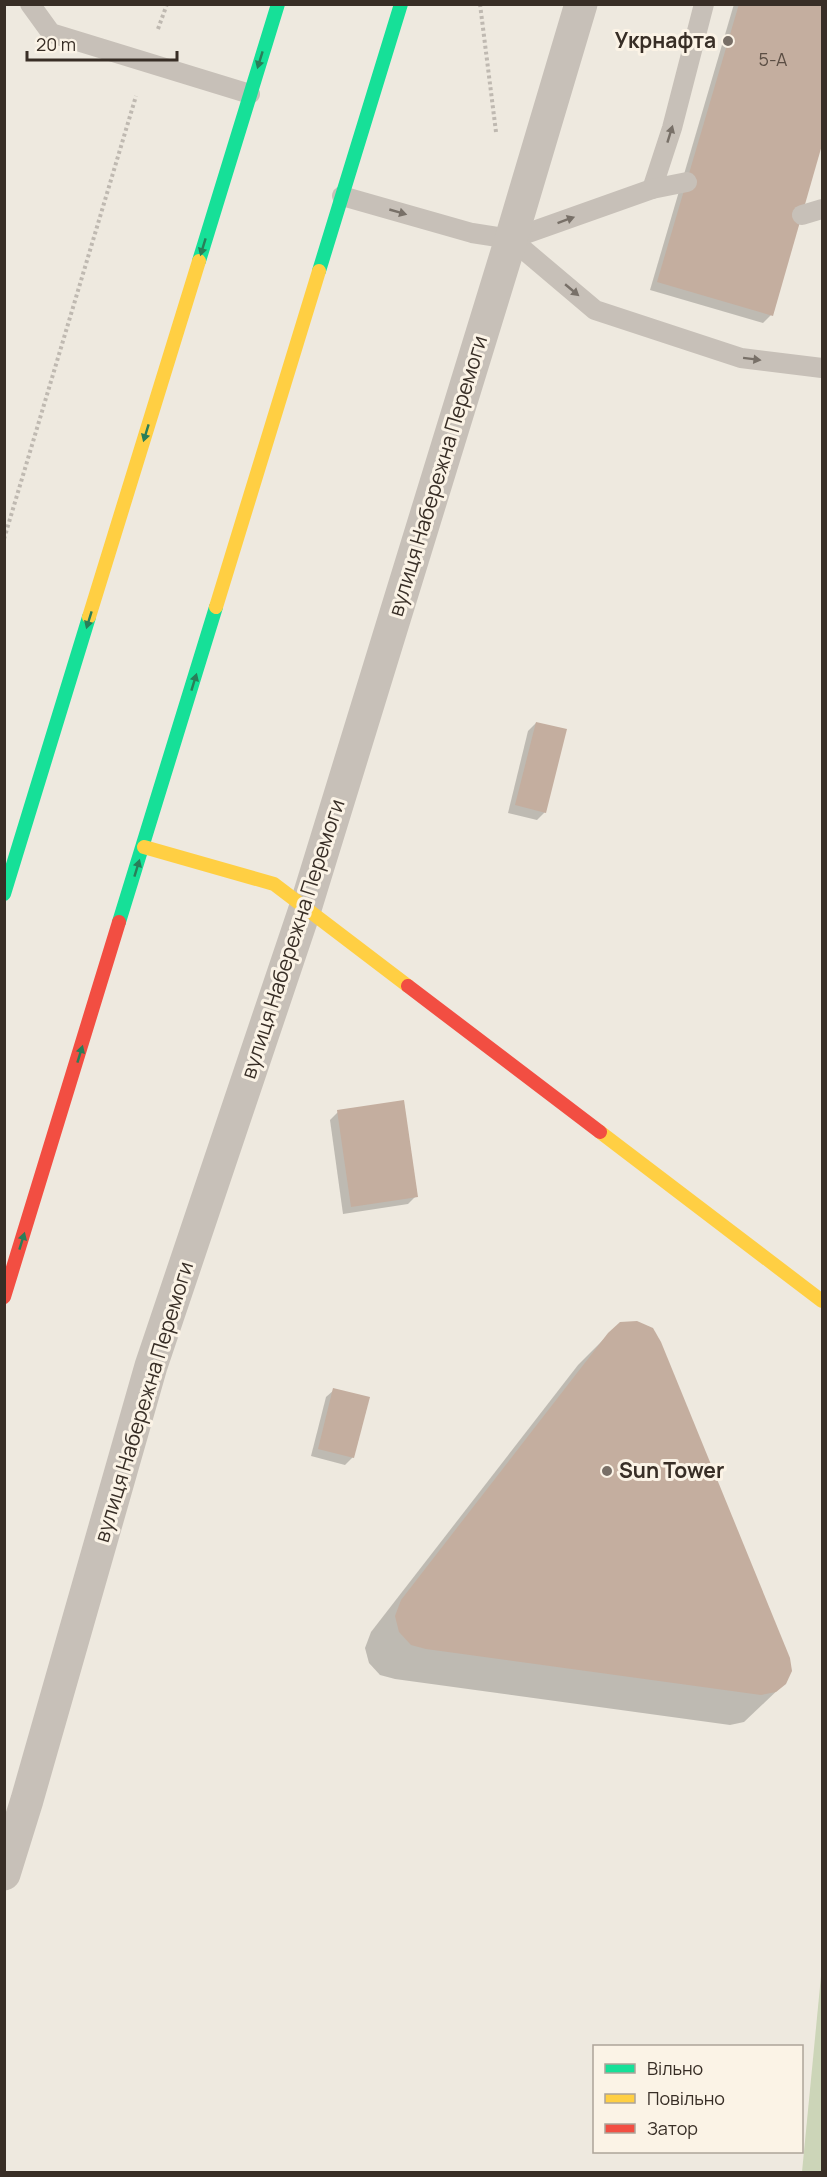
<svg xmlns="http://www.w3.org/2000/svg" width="827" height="2177" font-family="Manrope,sans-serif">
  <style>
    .green { fill: #ccd5b8 }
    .shadow { fill: #0003 }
    .building { fill: #c4ae9f }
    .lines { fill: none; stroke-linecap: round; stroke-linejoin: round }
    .path { stroke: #bfb9b1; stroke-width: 4; stroke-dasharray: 3 3; stroke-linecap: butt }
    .lane { stroke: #c7c0b8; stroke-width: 20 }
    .street { stroke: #c7c0b8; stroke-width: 33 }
    .fast { stroke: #16e098; stroke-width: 14 }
    .slow { stroke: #ffcf43; stroke-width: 14 }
    .jam { stroke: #f24e42; stroke-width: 14 }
    .oneway { fill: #297e59 }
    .oneway2 { fill: #787068 }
    .poi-dot { fill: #786f67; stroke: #fbf3e6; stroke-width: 2 }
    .labels { text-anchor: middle; stroke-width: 6; stroke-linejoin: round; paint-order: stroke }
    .number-label { font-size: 18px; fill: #5b4e44 }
    .poi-label { font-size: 21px; font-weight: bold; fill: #382e26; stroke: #fbf3e6; text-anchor: end }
    .street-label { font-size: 21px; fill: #382e26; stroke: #fbf3e6 }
  </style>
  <rect width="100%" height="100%" fill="#eee9df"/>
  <polygon class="green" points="822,1966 822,2172 802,2172"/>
  <g class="shadow">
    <polygon points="734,4 822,4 822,141 771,315 763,323 650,290"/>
    <polygon points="536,723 545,812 537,820 508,813 528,731"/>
    <polygon points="338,1112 416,1196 408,1204 343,1214 330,1120"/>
    <polygon points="609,1334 785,1683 744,1722 730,1725 395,1679 380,1675 369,1663 365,1648 371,1632 578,1365"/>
    <polygon points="334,1390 353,1457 345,1465 311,1456 326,1397"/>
  </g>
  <g class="building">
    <polygon points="739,4 822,4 822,145 773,316 657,282"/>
    <polygon points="536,722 567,729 546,813 515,805"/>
    <polygon points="404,1100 418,1197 351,1207 337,1110"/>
    <polygon points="637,1321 653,1328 661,1342 790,1658 792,1671 786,1684 776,1692 761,1695 426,1649 411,1645 399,1632 395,1616 401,1600 608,1333 620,1322"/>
    <polygon points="333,1388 370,1397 354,1458 318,1449"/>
  </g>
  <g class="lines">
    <g class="path">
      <polyline points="480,4 496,132"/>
      <polyline points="158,29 167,4"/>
      <polyline points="4,539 136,96"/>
    </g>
    <g class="lane">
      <polyline points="30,4 51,33 250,94"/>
      <polyline points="652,189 672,128 704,4"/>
      <polyline points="342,196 472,233 511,239 595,310 741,358 822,368"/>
      <polyline points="802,215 822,209"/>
      <polyline points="511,239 652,189 687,182"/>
    </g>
    <polyline class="street" points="4,1874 27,1800 151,1366 305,909 511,239 581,4"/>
    <g class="fast">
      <polyline points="199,261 278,4"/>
      <polyline points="319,271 401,4"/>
      <polyline points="4,894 89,617"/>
      <polyline points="119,922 216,607"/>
    </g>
    <g class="slow">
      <polyline points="216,607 319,271"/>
      <polyline points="89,617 199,261"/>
      <polyline points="144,847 274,884 408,986"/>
      <polyline points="600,1132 822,1301"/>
    </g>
    <g class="jam">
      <polyline points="408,986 600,1132"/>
      <polyline points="4,1297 119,922"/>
    </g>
  </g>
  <defs><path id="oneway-solid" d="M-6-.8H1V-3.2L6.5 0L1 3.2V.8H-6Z" transform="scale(1.5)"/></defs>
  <g class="oneway">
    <use href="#oneway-solid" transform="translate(260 60) rotate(107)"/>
    <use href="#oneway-solid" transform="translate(203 247) rotate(107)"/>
    <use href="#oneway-solid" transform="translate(146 433) rotate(107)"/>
    <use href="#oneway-solid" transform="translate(89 620) rotate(107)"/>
    <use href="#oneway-solid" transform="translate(194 682) rotate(-73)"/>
    <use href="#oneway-solid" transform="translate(137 868) rotate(-73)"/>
    <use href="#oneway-solid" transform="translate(80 1054) rotate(-73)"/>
    <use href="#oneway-solid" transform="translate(22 1241) rotate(-73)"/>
  </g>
  <g class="oneway2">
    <use href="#oneway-solid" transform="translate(670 134) rotate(-73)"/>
    <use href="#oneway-solid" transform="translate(398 212) rotate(16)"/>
    <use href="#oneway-solid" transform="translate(566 220) rotate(-20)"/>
    <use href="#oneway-solid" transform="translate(572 290) rotate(40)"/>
    <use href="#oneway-solid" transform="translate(752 359) rotate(7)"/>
  </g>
  <g class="poi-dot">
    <circle cx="728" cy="41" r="6"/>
    <circle cx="607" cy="1471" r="6"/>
  </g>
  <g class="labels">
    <g class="number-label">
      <text x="773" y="66">5-А</text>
    </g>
    <g class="poi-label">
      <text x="716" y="48">Укрнафта</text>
      <text x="619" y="1478" text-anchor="start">Sun Tower</text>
    </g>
    <g class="street-label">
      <text transform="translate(438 476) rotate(-73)" y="7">вулиця Набережна Перемоги</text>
      <text transform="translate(293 939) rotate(-72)" y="7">вулиця Набережна Перемоги</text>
      <text transform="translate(144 1402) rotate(-73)" y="7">вулиця Набережна Перемоги</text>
    </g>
  </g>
  <rect width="827" height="2177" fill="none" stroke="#382e26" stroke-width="12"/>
  <rect x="593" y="2045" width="210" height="108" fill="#fbf3e6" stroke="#ada499" stroke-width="1.5"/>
  <rect x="605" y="2064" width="30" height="9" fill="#16e098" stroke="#ada499" stroke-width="1.5"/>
  <text x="647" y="2075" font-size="18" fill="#382e26">Вільно</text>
  <rect x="605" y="2094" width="30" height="9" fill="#ffcf43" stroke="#ada499" stroke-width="1.5"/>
  <text x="647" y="2105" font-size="18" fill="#382e26">Повільно</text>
  <rect x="605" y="2124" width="30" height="9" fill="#f24e42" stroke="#ada499" stroke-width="1.5"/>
  <text x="647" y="2135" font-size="18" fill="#382e26">Затор</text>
  <path d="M27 51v9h150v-9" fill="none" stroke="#382e26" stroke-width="3"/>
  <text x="36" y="51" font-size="18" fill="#382e26" stroke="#fbf3e6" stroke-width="4.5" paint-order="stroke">20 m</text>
</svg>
